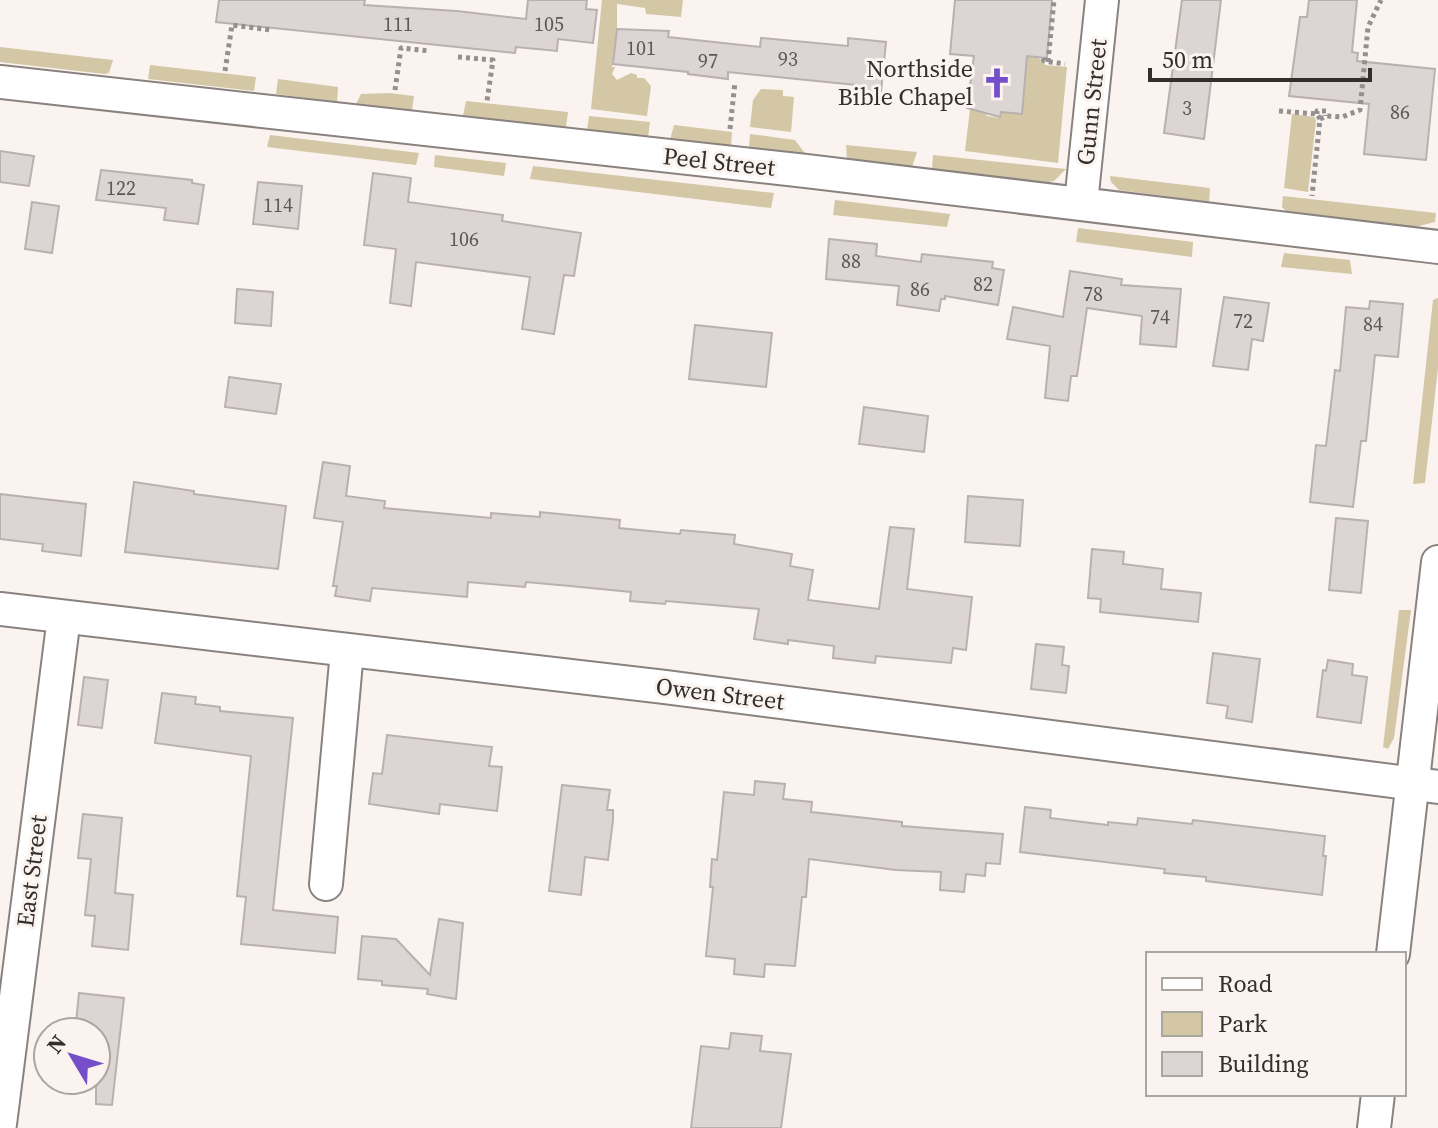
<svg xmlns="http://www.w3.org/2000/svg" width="1438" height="1128" font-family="'Source Serif 4',serif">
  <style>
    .green { fill: #d3c7a6 }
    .building { fill: #ddd5d4; stroke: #b9b1b0; stroke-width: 2 }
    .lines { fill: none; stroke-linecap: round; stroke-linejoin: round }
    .minor-casing { stroke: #89827f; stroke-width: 36 }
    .path { stroke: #95908d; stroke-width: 5; stroke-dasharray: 4 4; stroke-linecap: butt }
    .minor { stroke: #fff; stroke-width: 32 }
    .labels { text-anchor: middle; stroke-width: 6; stroke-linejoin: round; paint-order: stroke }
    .number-label { font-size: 20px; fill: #5d5857 }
    .poi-label { font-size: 24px; fill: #322f2d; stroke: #fbf3ef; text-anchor: end }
    .street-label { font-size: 24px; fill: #322f2d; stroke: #fbf3ef }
  </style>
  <rect width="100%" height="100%" fill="#fbf3ef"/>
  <g class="green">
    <polygon points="602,0 683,0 681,17 646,14 645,8 617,4 617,29 612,67 615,67 612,74 617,80 631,73 637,75 637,78 644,78 651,86 647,116 591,109"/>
    <polygon points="0,47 113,60 109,73 104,74 0,62"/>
    <polygon points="1027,56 1038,57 1045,65 1067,67 1058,163 965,151 970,109 986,111 987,116 1000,118 1001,112 1022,114"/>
    <polygon points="150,65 256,77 254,91 148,79"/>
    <polygon points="278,79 338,87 337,102 276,94"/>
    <polygon points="761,89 783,90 783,96 794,97 791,132 750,127 753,100"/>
    <polygon points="389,93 414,96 412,110 356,104 361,94"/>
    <polygon points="466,101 568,112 566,127 463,116"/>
    <polygon points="1292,114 1314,117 1316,120 1308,192 1284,188"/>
    <polygon points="589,116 650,122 648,137 587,130"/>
    <polygon points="674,125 732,132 731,146 670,140"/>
    <polygon points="750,134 795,140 807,156 749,149"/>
    <polygon points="270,135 419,153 416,165 267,147"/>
    <polygon points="846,145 917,152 912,167 847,159"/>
    <polygon points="435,155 506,163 504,176 434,167"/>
    <polygon points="933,155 1066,169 1054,181 1042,183 932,169"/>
    <polygon points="533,166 774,193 771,208 530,179"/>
    <polygon points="1110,176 1210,188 1209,202 1119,190 1111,182"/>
    <polygon points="1283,196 1436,213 1435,222 1415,227 1286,211 1282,207"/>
    <polygon points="835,200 950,214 947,227 833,215"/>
    <polygon points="1078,228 1193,242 1192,257 1076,242"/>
    <polygon points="1284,253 1350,260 1352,274 1281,267"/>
    <polygon points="1438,298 1438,368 1425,483 1413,484 1433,300"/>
    <polygon points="1399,610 1411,610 1394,738 1388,749 1383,747"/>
  </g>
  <g class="building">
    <polygon points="219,0 365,0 364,5 457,11 526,19 528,0 587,0 586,9 597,10 593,43 558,39 557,51 516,47 515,53 216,22"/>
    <polygon points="955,0 1052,0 1047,58 1027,56 1022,114 1001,112 1000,117 967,108 974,56 950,54"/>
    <polygon points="1182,0 1221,0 1204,139 1164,133"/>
    <polygon points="1309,0 1357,0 1352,52 1358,53 1357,61 1435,69 1426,160 1364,154 1369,104 1289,96 1300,17 1307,17"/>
    <polygon points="617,29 669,31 668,37 760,47 761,38 848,46 848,38 886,42 881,92 856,90 856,85 728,72 728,79 688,74 688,72 613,64"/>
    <polygon points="0,151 34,156 29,186 0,182"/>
    <polygon points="101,170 192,180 192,183 204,185 198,224 164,220 166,208 96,200"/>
    <polygon points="373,173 411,178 408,202 503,215 502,221 581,233 574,276 564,275 554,334 522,329 530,277 416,262 411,306 390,303 396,249 364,245"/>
    <polygon points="258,182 302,186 298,229 253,224"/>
    <polygon points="32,202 59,206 52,253 25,249"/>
    <polygon points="829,239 877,244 876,256 921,262 922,254 993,262 992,268 1004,270 998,305 945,296 945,299 941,299 939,311 897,305 899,286 826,279"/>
    <polygon points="1070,271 1122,279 1121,285 1181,289 1176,347 1140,344 1142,316 1087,308 1077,376 1071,376 1068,401 1045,398 1050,346 1007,339 1013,307 1063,317"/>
    <polygon points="237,289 273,292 271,326 235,323"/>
    <polygon points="1224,297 1269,303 1263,341 1252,339 1248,370 1213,366"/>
    <polygon points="1370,301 1403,304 1398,357 1375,355 1366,441 1361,441 1353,507 1310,502 1316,445 1326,446 1335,370 1340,371 1346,307 1369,309"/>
    <polygon points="695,325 772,333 766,387 689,379"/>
    <polygon points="229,377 281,384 276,414 225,407"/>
    <polygon points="864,407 928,416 924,452 859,444"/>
    <polygon points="323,462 350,466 346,496 385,501 384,508 491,518 491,513 540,517 540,512 620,520 619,528 680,534 681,530 735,535 734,544 792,554 790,566 813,570 808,600 879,609 890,527 914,529 907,589 972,597 966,650 953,648 951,663 876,656 875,663 833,658 834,646 788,640 788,644 754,639 759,609 666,601 665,604 630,601 631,592 570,586 526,582 525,587 468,582 467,597 372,588 370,601 335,596 337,586 333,586 343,522 314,518"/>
    <polygon points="134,482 194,491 194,494 286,506 278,569 125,552"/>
    <polygon points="0,494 86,504 81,556 42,551 43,544 0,539"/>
    <polygon points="968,496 1023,500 1020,546 965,542"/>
    <polygon points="1336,518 1368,521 1361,593 1329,590"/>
    <polygon points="1092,549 1124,552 1123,564 1163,569 1161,589 1201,593 1198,622 1100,612 1101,599 1088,598"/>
    <polygon points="1036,644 1064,647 1062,665 1069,666 1066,693 1031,689"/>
    <polygon points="1213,653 1260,659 1252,722 1226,718 1228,706 1207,703"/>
    <polygon points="1328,660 1353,664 1352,675 1367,677 1361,723 1317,717 1323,670 1326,671"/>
    <polygon points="84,677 108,680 102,728 78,725"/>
    <polygon points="162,693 196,697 195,704 220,707 220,711 293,718 273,910 338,917 335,953 241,944 246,897 237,896 251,756 155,743"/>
    <polygon points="387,735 492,747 489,766 502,767 497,811 440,804 439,814 369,804 373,773 382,774"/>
    <polygon points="755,781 785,784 783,799 812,802 811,812 902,822 902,826 1003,834 1000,864 986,863 985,876 966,874 964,892 940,890 941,872 896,870 809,859 806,897 802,897 795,966 765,964 764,977 734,974 735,959 706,956 713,887 710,887 712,859 717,860 724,792 754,795"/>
    <polygon points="562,785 610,790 607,810 613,810 613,820 608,860 585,857 581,895 549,891"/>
    <polygon points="1025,807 1051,810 1050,818 1108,825 1108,822 1137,825 1138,818 1192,824 1193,820 1325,836 1323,856 1326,856 1322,895 1206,881 1206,877 1164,873 1165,869 1020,852"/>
    <polygon points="83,814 122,818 115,893 133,895 128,950 92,946 95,916 85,915 91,859 78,858"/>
    <polygon points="439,919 463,923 456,999 427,994 428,989 382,985 382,981 358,979 362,936 396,939 430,975"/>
    <polygon points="79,993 124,998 112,1105 96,1104 96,1032 75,1032"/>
    <polygon points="731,1033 762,1036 760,1051 791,1054 781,1128 691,1128 701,1046 729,1049"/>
  </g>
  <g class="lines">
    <g class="minor-casing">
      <g id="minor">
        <polyline points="0,82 806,171 1438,247"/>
        <polyline points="1081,203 1102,0"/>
        <polyline points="0,609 665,687 1438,787"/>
        <polyline points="326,884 347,651"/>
        <polyline points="1393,954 1438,562"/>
        <polyline points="0,1124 64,617"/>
        <polyline points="1374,1128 1378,1094"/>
      </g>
    </g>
    <g class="path">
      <polyline points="458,57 493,60 487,101"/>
      <polyline points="1043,58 1044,61 1065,64"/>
      <polyline points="1048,62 1054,0"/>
      <polyline points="225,71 232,25 271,30"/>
      <polyline points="395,90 401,48 430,51"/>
      <polyline points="1279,111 1317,114 1320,119 1312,196"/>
      <polyline points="1317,114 1317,111 1326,111 1326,116"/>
      <polyline points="1320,119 1326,116 1342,117 1360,110 1368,27 1381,0"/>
      <polyline points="730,129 735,82"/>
    </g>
    <use href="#minor" class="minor"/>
  </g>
  <defs>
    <g id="church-bare" transform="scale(2.4)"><path d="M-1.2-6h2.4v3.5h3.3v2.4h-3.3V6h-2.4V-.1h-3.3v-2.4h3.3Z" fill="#744fc9" stroke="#fbf3ef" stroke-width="2.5" paint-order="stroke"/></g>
  </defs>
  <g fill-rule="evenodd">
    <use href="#church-bare" x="997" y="83"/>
  </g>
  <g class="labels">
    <g class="number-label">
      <text x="398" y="31">111</text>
      <text x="549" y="31">105</text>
      <text x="641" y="55">101</text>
      <text x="788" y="66">93</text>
      <text x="708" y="68">97</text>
      <text x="1187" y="115">3</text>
      <text x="1400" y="119">86</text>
      <text x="121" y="195">122</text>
      <text x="278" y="212">114</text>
      <text x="464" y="246">106</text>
      <text x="851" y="268">88</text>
      <text x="983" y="291">82</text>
      <text x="920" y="296">86</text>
      <text x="1093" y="301">78</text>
      <text x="1160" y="324">74</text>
      <text x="1243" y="328">72</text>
      <text x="1373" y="331">84</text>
    </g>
    <g class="poi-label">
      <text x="973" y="77">Northside<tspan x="973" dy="28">Bible Chapel</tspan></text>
    </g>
    <g class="street-label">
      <text transform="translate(1092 102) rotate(-84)" y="8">Gunn Street</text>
      <text transform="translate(719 162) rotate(6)" y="8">Peel Street</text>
      <text transform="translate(720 694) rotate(7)" y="8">Owen Street</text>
      <text transform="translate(32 871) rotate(-83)" y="8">East Street</text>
    </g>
  </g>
  <rect x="1146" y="952" width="260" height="144" fill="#fbf3ef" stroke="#aba5a1" stroke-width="2"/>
  <rect x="1162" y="978" width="40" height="12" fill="#ffffff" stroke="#aba5a1" stroke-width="2"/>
  <text x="1218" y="992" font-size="24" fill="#322f2d">Road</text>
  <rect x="1162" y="1012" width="40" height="24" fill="#d3c7a6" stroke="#aba5a1" stroke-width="2"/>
  <text x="1218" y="1032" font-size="24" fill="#322f2d">Park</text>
  <rect x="1162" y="1052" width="40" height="24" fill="#ddd5d4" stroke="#aba5a1" stroke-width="2"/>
  <text x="1218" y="1072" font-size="24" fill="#322f2d">Building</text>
  <g transform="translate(72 1056) rotate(308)"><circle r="38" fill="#fbf3ef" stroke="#aba5a1" stroke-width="2"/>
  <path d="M0-6L14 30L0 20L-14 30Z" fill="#744fc9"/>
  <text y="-12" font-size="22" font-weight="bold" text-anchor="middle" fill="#322f2d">N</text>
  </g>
  <path d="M1150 68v12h220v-12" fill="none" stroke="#322f2d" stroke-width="4"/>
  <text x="1162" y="68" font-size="24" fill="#322f2d" stroke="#fbf3ef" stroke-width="6" paint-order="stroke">50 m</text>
</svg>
